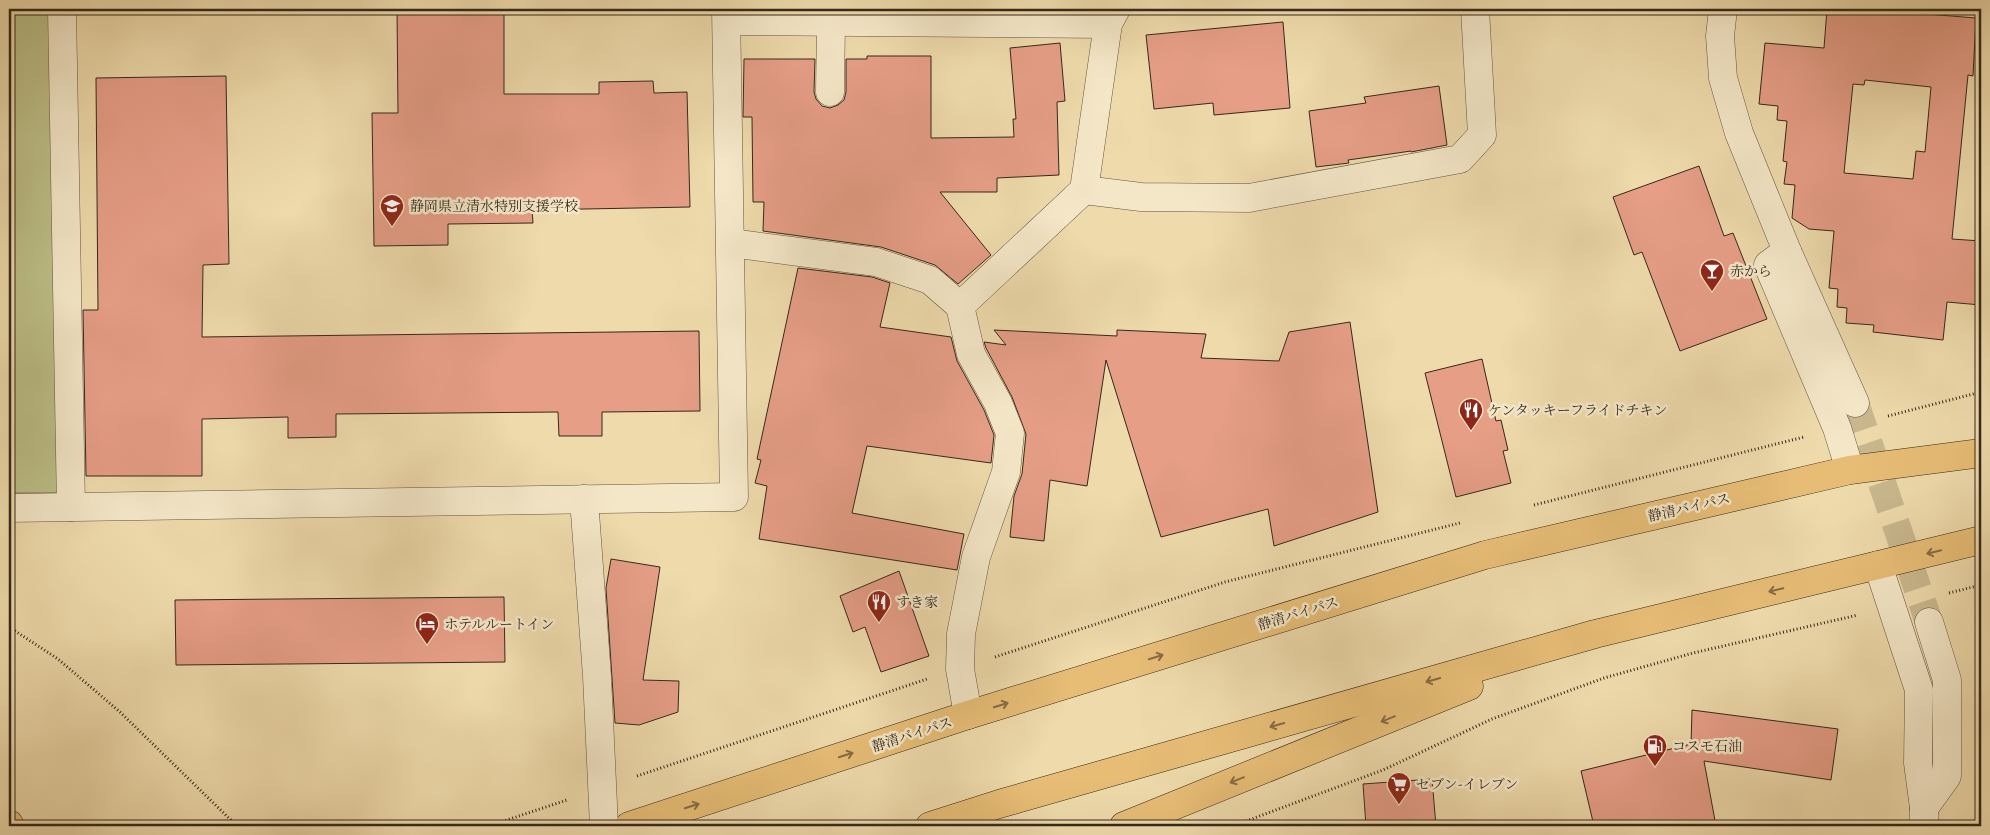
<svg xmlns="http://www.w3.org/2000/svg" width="1990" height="835" font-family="Alegreya,'Noto Serif JP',serif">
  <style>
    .green { fill: #bcbe87; stroke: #787452 }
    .building { fill: #e69e87; stroke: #34291c; fill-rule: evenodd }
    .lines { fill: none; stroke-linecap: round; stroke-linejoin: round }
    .minor-tunnel { stroke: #c9b78e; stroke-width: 28; stroke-dasharray: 28 14; stroke-linecap: butt }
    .minor-casing { stroke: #625540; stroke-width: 29 }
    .highway-casing { stroke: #34291c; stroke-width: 29 }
    .path { stroke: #34291c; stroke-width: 3; stroke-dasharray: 1 2.5; stroke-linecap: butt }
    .minor { stroke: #f4e7c8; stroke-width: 28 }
    .highway { stroke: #e7bd76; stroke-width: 28 }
    .oneway { stroke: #856c44 }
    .labels { text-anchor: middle; stroke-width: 5; stroke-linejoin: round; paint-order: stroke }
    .poi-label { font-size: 14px; fill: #34291c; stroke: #f4e7c8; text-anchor: start }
    .street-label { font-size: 14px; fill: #34291c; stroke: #f4e7c8 }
  </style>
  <rect width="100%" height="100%" fill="#eedaab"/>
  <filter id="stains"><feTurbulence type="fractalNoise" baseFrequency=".004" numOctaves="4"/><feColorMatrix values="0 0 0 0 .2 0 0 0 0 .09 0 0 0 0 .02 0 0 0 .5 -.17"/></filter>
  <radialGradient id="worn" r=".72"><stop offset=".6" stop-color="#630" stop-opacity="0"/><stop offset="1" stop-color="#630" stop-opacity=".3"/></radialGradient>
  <polygon class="green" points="9,9 51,9 64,493 9,493"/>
  <g class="building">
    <polygon points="397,9 504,9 504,94 599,94 599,82 653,81 654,93 687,92 690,207 532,210 533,223 448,224 448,245 374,246 372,113 398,113"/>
    <path d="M 1827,9 L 1864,9 L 1976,18 L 1973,76 L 1968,75 L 1952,239 L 1981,241 L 1981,305 L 1947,302 L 1943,340 L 1873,332 L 1874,325 L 1846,323 L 1847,308 L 1837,307 L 1838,289 L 1829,288 L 1834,231 L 1809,229 L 1792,218 L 1795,185 L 1784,184 L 1787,162 L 1783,161 L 1787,121 L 1777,120 L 1778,106 L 1759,104 L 1765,43 L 1824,48 ZM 1865,80 L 1931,87 L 1925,152 L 1916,151 L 1913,179 L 1844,173 L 1853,84 L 1864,85 Z"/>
    <polygon points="1283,22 1290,108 1214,115 1213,103 1154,109 1146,35"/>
    <polygon points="1060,43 1065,101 1057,102 1059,175 997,178 997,192 940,192 991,255 958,284 935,265 881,247 763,231 764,202 753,202 752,117 743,117 744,59 815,59 814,92 816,99 822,106 830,108 838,105 844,100 846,92 846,59 867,59 867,56 931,56 931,138 1014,137 1013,119 1016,119 1010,48"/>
    <polygon points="226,76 229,264 203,265 202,337 699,331 700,411 602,412 602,436 559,436 558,412 336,414 336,437 288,438 288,417 202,419 202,476 86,476 83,310 98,310 96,78"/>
    <polygon points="1439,86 1447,145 1411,152 1411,151 1348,160 1349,163 1316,167 1309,111 1366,103 1364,97"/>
    <polygon points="1699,166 1724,236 1733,233 1767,319 1680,351 1642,252 1634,255 1613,197"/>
    <polygon points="798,268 872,277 890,283 880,327 951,337 957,361 984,410 994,435 991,463 867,446 852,513 964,534 957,570 759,539 767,486 755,483 761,460 757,459"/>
    <polygon points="1350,322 1378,512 1274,546 1268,509 1161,537 1106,360 1087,486 1050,480 1044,541 1010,537 1014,496 1022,474 1026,434 1012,397 986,348 984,342 1006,345 994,330 1117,336 1117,330 1206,334 1201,358 1279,361 1289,332"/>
    <polygon points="1482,359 1496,421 1501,420 1508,450 1503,451 1511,483 1456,497 1425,373"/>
    <polygon points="611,559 660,567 643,680 679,681 678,712 639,725 615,723 606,588"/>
    <polygon points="899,571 929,656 881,672 865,627 853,632 840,596"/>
    <polygon points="504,597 505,662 176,665 175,600"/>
    <polygon points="1692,710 1838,729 1831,780 1704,761 1716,826 1594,826 1581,771 1691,744"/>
    <polygon points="1432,779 1436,826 1366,826 1363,784"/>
  </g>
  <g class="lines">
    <polyline class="minor-tunnel" points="1855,403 1929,622"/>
    <g class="minor-casing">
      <g id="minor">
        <polyline points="62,9 71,507"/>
        <polyline points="1723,9 1720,36 1723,78 1739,133 1787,251 1855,403"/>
        <polyline points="727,21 1108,24"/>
        <polyline points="830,92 831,23"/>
        <polyline points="1084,190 1141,197 1249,198 1460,159 1482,135 1475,9"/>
        <polyline points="731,243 876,262 930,280 960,306 971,354 998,403 1010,433 1006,472 976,557 961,634 960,669 968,715"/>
        <polyline points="1787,251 1768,265 1837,428 1850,470"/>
        <polyline points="960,306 1084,190 1108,24 1116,9"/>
        <polyline points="584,499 597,676 604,826"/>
        <polyline points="9,508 734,497 726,9"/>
        <polyline points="1878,565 1919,690 1918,763 1924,808 1924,826"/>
        <polyline points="1924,808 1947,776 1947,680 1929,622"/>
      </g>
    </g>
    <g class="highway-casing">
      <g id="highway">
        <polyline points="9,824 10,826"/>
        <polyline points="629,826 968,715 1485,555 1850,470 1981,453"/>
        <polyline points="930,826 999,804 1595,634 1981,540"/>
        <polyline points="1124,826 1469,686"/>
      </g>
    </g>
    <g class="path">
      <polyline points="1888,416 1981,392"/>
      <polyline points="1534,505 1804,437"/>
      <polyline points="1949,593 1981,585"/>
      <polyline points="9,627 58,659 120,712 237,826"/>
      <polyline points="995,657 1225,582 1460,523"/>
      <polyline points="637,776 927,679"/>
      <polyline points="489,826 567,800"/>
      <polyline points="1233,826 1383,770 1492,719 1604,678 1693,653 1858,615"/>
    </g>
    <use href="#minor" class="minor"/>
    <use href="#highway" class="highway"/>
  </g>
  <defs><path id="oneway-shaft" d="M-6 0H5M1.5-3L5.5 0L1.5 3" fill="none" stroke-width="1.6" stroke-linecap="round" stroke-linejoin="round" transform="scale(1.25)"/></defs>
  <g class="oneway">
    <use href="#oneway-shaft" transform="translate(1934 552) rotate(166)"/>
    <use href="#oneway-shaft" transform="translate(1776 590) rotate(166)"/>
    <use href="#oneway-shaft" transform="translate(1156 657) rotate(-17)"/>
    <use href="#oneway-shaft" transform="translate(1433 680) rotate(164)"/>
    <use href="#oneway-shaft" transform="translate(1001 705) rotate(-17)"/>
    <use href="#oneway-shaft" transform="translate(1388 719) rotate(158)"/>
    <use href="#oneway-shaft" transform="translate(1277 725) rotate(164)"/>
    <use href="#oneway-shaft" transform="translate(846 755) rotate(-18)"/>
    <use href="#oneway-shaft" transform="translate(1237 780) rotate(158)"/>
    <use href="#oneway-shaft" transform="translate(692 806) rotate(-18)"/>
  </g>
  <defs>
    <g id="school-pin" transform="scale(1.25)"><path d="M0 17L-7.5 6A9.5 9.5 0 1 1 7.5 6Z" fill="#8f2418" stroke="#f4e7c8"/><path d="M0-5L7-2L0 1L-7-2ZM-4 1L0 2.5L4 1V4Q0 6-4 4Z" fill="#fff"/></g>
    <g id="bar-pin" transform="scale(1.25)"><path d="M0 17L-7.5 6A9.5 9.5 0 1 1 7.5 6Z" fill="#8f2418" stroke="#f4e7c8"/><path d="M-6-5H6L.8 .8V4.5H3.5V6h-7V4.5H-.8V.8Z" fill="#fff"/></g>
    <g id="restaurant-pin" transform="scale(1.25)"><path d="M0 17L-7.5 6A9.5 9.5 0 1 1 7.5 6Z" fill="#8f2418" stroke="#f4e7c8"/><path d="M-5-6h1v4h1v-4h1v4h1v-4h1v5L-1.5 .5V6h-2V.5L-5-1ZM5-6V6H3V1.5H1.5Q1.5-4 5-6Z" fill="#fff"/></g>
    <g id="hotel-pin" transform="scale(1.25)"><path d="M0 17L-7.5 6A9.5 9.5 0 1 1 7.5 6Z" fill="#8f2418" stroke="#f4e7c8"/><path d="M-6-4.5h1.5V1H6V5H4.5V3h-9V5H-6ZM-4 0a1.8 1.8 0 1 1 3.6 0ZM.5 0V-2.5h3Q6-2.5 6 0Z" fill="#fff"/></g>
    <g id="fuel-pin" transform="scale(1.25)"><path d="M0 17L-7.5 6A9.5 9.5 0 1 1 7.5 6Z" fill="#8f2418" stroke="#f4e7c8"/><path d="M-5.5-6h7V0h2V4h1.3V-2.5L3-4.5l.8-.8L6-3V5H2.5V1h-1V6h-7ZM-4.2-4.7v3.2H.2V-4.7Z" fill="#fff"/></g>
    <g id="supermarket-pin" transform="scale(1.25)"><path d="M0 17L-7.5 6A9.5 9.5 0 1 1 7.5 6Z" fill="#8f2418" stroke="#f4e7c8"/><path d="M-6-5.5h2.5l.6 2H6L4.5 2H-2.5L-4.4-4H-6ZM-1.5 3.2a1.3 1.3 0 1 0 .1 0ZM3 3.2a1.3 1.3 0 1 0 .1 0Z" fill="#fff"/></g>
  </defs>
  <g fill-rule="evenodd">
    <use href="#school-pin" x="392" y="206"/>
    <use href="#bar-pin" x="1712" y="271"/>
    <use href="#restaurant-pin" x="1471" y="410"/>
    <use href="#restaurant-pin" x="879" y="602"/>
    <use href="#hotel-pin" x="427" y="624"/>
    <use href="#fuel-pin" x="1655" y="746"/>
    <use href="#supermarket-pin" x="1399" y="784"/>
  </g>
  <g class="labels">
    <g class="poi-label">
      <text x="410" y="211">静岡県立清水特別支援学校</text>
      <text x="1730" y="276">赤から</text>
      <text x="1488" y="415">ケンタッキーフライドチキン</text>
      <text x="896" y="607">すき家</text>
      <text x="444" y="629">ホテルルートイン</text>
      <text x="1672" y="751">コスモ石油</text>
      <text x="1416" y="789">セブン-イレブン</text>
    </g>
    <g class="street-label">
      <text transform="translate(1689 507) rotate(-13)" y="5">静清バイパス</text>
      <text transform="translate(1298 613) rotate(-17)" y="5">静清バイパス</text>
      <text transform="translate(912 734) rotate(-18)" y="5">静清バイパス</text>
    </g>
  </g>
  <rect width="1990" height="835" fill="none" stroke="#eedaab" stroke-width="30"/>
  <rect x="10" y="10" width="1970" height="815" fill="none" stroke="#34291c" stroke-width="2.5"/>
  <rect x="15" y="15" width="1960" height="805" fill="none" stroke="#34291c"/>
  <rect width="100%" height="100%" filter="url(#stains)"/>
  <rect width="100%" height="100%" fill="url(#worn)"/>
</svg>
